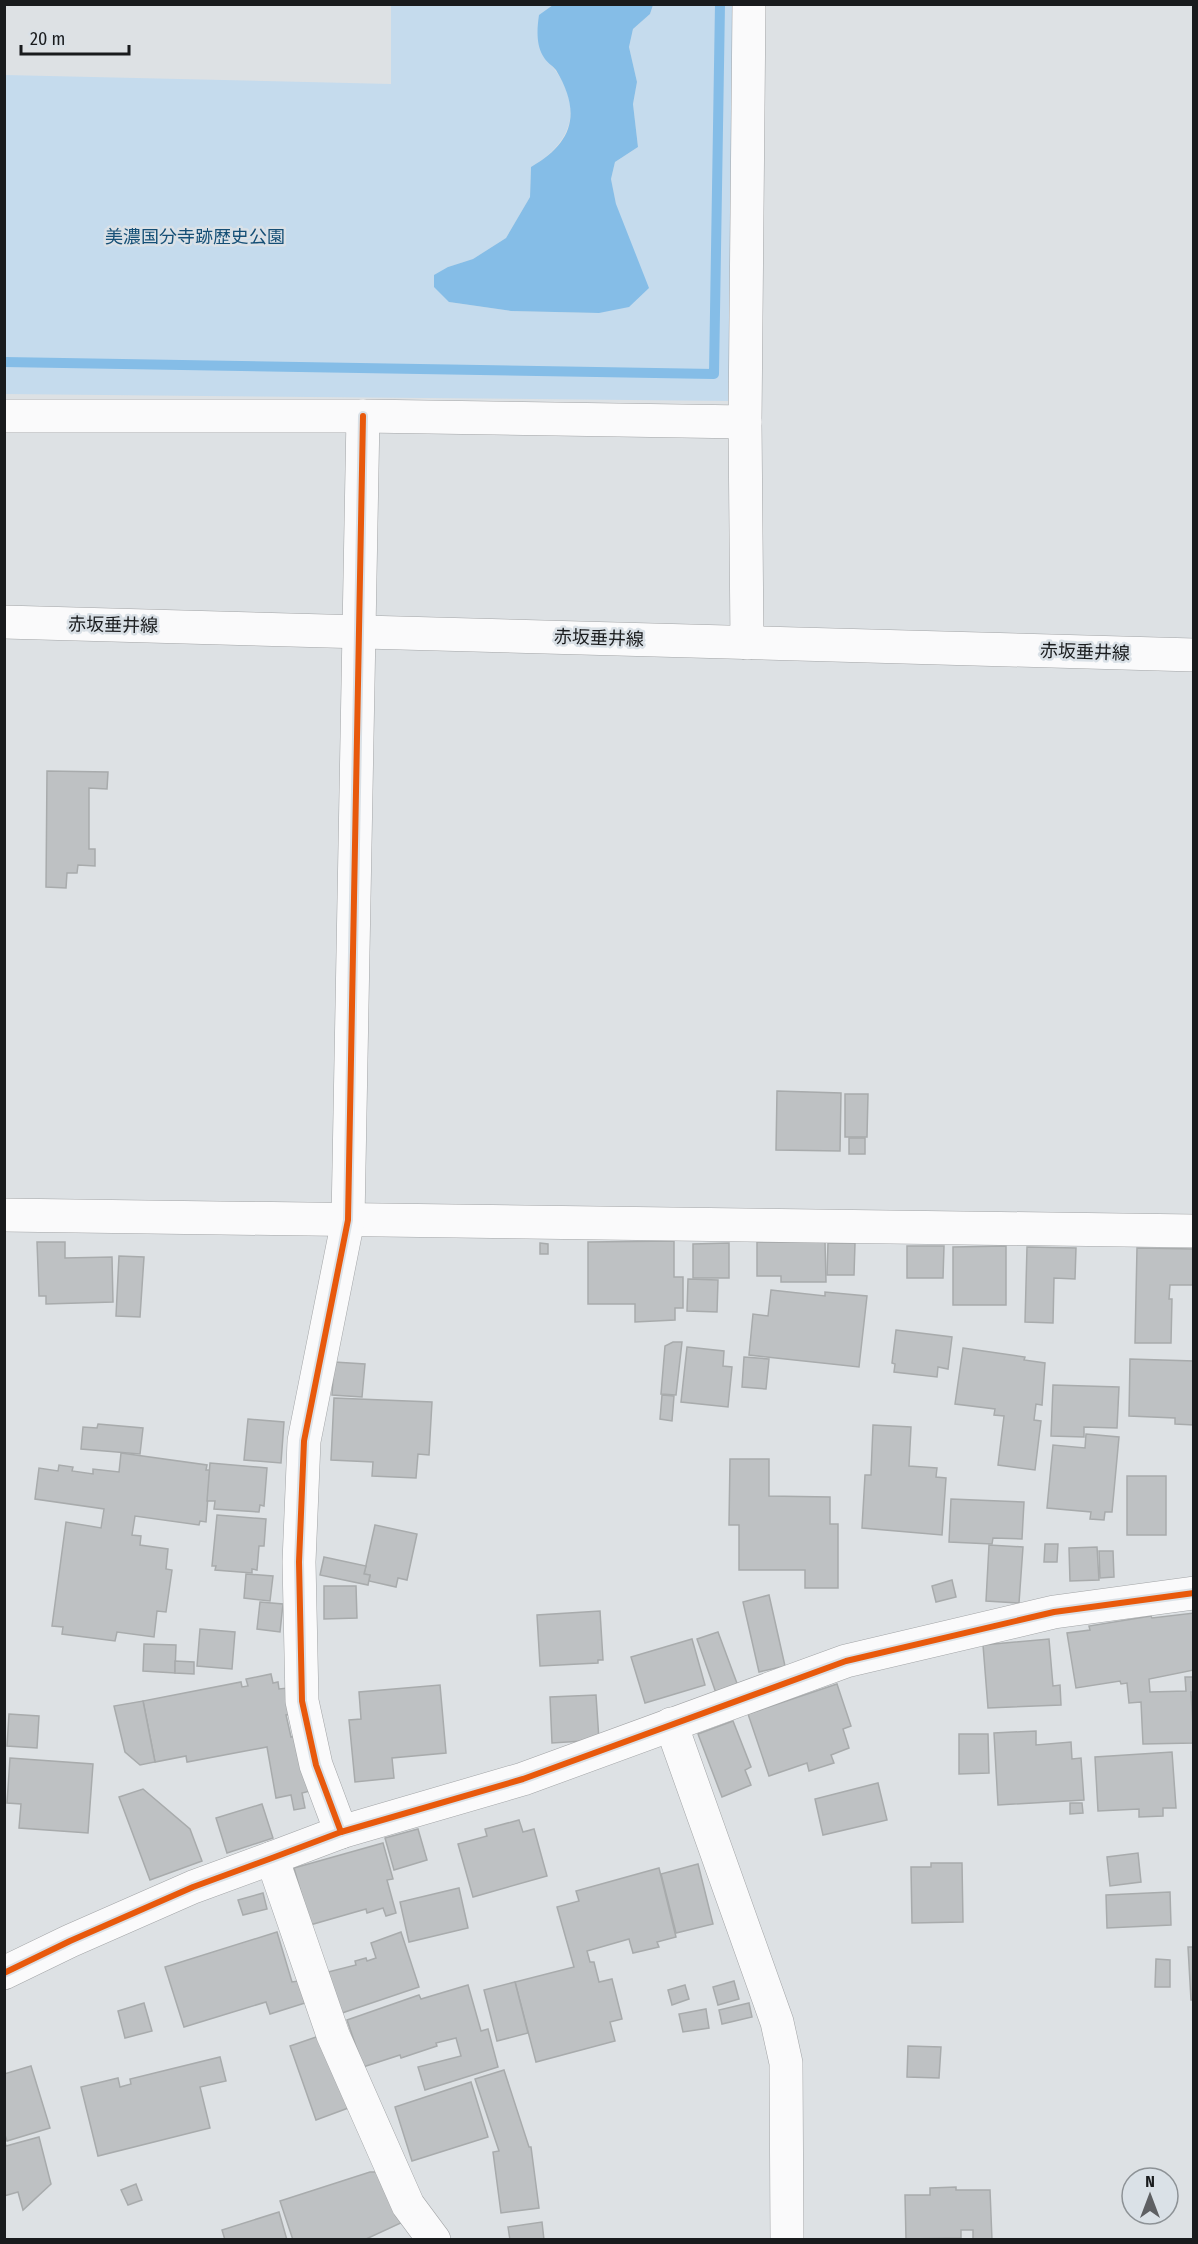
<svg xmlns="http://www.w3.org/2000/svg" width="1198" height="2244" font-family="'Fira Sans Condensed','Noto Sans JP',sans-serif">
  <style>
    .green { fill: #c5dbed }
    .water { fill: #85bde7 }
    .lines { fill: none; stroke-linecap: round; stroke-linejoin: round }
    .stream { stroke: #85bde7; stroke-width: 10 }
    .building { fill: #bec1c3; stroke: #a8abac; stroke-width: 1.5 }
    .street-casing { stroke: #a2a4a6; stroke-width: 34 }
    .secondary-casing { stroke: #a2a4a6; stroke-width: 34 }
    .street { stroke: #fafafb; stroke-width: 33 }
    .secondary { stroke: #fafafb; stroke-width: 33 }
    .cycleway-casing { stroke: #dae1e7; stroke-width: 10 }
    .cycleway { stroke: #e8590c; stroke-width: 6 }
    .labels { text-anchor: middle; stroke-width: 5; stroke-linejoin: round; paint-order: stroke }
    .park-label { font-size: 18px; fill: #154f76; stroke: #dae1e7 }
    .street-label { font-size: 18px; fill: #191b1d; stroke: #dae1e7 }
  </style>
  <rect width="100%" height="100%" fill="#dde1e4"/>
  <path class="green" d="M 391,5 L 553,5 L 550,8 L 543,56 C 583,97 580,138 531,167 L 530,197 L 506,238 L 473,259 L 448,267 L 449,302 L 511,311 L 599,313 L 616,204 L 611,179 L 615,162 L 638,147 L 633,104 L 637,82 L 629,47 L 633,29 L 650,14 L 653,5 L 735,5 L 731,401 L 5,394 L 5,75 L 391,84 Z"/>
  <path class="water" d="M 553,5 L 653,5 L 650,14 L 633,29 L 629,47 L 637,82 L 633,104 L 638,147 L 615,162 L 611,179 L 616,204 L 649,288 L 629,307 L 599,313 L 511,311 L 463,304 L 449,302 L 434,287 L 434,275 L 448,267 L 473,259 L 506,238 L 530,197 L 531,167 C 573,143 582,113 556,70 C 552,65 546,62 543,56 C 536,44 537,29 539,15 Z"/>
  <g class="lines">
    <polyline class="stream" points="4,362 714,374 720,4"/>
  </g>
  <g class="building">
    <polygon points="47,771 108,772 107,789 89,788 89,849 95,849 95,866 78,865 77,873 67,873 66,888 46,887"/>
    <polygon points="777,1091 841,1093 840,1151 776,1150"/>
    <polygon points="845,1094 868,1094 867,1137 845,1137"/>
    <rect x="849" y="1138" width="16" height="16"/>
    <polygon points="674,1241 674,1277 683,1277 683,1308 675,1308 675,1320 635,1322 635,1304 588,1304 588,1242"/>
    <polygon points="37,1242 65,1242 65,1258 112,1257 113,1302 46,1304 46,1296 39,1296"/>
    <polygon points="757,1242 825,1242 826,1282 781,1282 781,1276 757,1276"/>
    <polygon points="540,1243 548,1244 548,1254 540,1254"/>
    <polygon points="729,1243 729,1278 693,1278 693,1244"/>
    <polygon points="828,1243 855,1243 854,1275 827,1275"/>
    <polygon points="907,1246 944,1246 943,1278 907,1278"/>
    <polygon points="1006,1246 1006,1305 953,1305 953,1247"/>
    <polygon points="1027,1247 1076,1248 1075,1279 1054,1278 1053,1323 1025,1322"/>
    <polygon points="1137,1248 1194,1249 1194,1285 1170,1285 1169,1299 1172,1299 1171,1343 1135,1343"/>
    <polygon points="119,1256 144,1257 140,1317 116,1316"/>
    <polygon points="688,1279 718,1280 717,1312 687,1311"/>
    <polygon points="771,1290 825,1296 825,1292 867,1296 859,1367 749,1355 753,1314 768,1316"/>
    <polygon points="896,1330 952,1337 948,1369 938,1367 937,1377 894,1372 895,1364 892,1363"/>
    <polygon points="673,1342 682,1342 676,1395 661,1394 665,1346"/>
    <polygon points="687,1347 724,1351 723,1366 732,1367 728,1407 681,1402"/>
    <polygon points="963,1348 1025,1357 1024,1360 1045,1363 1042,1405 1036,1404 1034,1420 1041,1421 1035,1470 998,1465 1004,1416 994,1415 995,1409 955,1404"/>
    <polygon points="744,1357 769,1359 766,1389 742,1387"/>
    <polygon points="1130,1359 1194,1361 1194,1425 1175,1424 1175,1418 1129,1416"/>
    <polygon points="334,1362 365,1364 362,1397 332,1395"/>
    <polygon points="1053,1385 1119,1387 1117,1428 1084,1427 1084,1437 1051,1436"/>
    <polygon points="662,1395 674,1396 672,1421 660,1419"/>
    <polygon points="334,1398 432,1402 429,1455 418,1454 416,1478 372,1476 373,1462 331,1460"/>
    <polygon points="248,1419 284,1422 281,1463 244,1460"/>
    <polygon points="98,1424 143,1428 140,1454 81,1449 83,1427 97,1428"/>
    <polygon points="873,1425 911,1427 909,1466 937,1468 936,1477 946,1478 942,1535 862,1528 865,1475 871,1475"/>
    <polygon points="1086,1434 1119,1437 1112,1512 1105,1512 1104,1520 1090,1519 1091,1512 1047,1508 1053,1445 1085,1448"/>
    <polygon points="121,1453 207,1465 206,1470 210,1470 206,1522 200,1521 199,1525 135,1516 132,1535 141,1536 140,1545 168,1549 166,1569 172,1570 166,1612 157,1611 154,1637 117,1632 115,1641 62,1634 63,1627 52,1626 66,1522 101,1528 104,1509 35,1499 39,1468 58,1471 59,1465 73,1467 72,1471 93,1474 93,1469 119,1472"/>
    <polygon points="730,1459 769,1459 769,1496 830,1497 830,1524 838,1524 838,1588 805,1588 805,1570 739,1570 739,1525 729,1525"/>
    <polygon points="210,1463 267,1468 264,1506 260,1505 259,1512 214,1509 215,1501 207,1501"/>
    <rect x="1127" y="1476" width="39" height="59"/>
    <polygon points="951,1499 1024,1502 1022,1539 993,1538 992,1544 949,1542"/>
    <polygon points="217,1515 266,1519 264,1546 259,1546 257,1570 252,1569 252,1573 215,1570 216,1566 212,1566"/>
    <polygon points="375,1525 417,1534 407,1580 398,1578 396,1587 369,1581 370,1575 364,1574"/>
    <polygon points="1045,1544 1058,1544 1057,1562 1044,1562"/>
    <polygon points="989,1545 1023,1547 1019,1603 986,1601"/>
    <polygon points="1097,1547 1099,1580 1070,1581 1069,1548"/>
    <polygon points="1099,1551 1113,1551 1114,1577 1100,1578"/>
    <polygon points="324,1557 366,1566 364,1574 370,1575 368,1585 320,1575"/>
    <polygon points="246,1574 273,1576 270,1601 244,1598"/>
    <polygon points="952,1580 956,1597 936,1602 932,1586"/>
    <polygon points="324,1586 356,1586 357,1618 324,1619"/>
    <polygon points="769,1595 785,1666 759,1672 743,1602"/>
    <polygon points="260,1602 283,1604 280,1632 257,1629"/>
    <polygon points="600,1611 603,1660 598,1660 598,1663 540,1666 537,1615"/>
    <polygon points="1194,1613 1194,1670 1149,1679 1150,1692 1186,1691 1185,1677 1194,1677 1194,1692 1191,1692 1194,1743 1143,1744 1141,1702 1129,1703 1127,1683 1121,1684 1120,1681 1076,1688 1067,1633 1090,1630 1089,1626 1151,1616 1152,1618"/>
    <polygon points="200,1629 235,1632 232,1669 197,1666"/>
    <polygon points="718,1632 738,1686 716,1693 697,1639"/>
    <polygon points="692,1639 705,1685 645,1703 631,1657"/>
    <polygon points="1049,1639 1053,1686 1060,1685 1061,1705 988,1708 983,1645"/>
    <polygon points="144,1644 176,1645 175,1673 143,1671"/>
    <polygon points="175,1661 194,1662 194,1674 175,1673"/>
    <polygon points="271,1674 273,1683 278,1682 279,1689 288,1688 293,1714 286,1715 291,1737 300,1735 310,1791 302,1793 305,1808 294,1810 291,1795 276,1798 267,1747 187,1762 186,1756 155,1762 143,1701 241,1682 242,1687 248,1686 246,1679"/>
    <polygon points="837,1684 851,1726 843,1729 849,1748 831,1755 834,1763 809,1771 807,1763 769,1776 748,1714"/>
    <polygon points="440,1685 446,1753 392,1758 394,1778 355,1782 349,1720 361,1719 359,1692"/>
    <polygon points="596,1695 599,1740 552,1743 550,1697"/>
    <polygon points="143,1701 155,1762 140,1765 125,1752 114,1706"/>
    <polygon points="9,1714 39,1716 37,1748 7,1746"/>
    <polygon points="733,1721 751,1767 745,1770 751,1785 722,1797 698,1734"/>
    <polygon points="1036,1731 1036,1745 1071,1742 1072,1759 1081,1758 1084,1800 998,1805 994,1733"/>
    <polygon points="959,1734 988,1734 989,1773 959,1774"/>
    <polygon points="1172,1752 1176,1808 1163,1808 1163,1816 1139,1817 1139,1809 1098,1811 1095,1757"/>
    <polygon points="10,1758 93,1764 88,1833 19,1828 21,1804 7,1803"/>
    <polygon points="878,1783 887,1820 823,1835 815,1799"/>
    <polygon points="143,1789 190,1829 202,1861 150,1880 119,1797"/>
    <polygon points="1070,1803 1082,1803 1083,1813 1070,1814"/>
    <polygon points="262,1804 273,1838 227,1853 216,1818"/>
    <polygon points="519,1820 523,1832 534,1829 547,1876 473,1897 458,1844 487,1836 485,1829"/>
    <polygon points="418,1829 427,1860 394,1870 385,1838"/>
    <polygon points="383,1843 393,1879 387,1880 396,1913 386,1916 383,1908 367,1913 366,1909 310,1925 294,1868"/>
    <polygon points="1138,1853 1141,1882 1110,1886 1107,1857"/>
    <polygon points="931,1863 962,1863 963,1922 912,1923 911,1867 931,1867"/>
    <polygon points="698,1864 713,1924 676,1933 661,1874"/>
    <polygon points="659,1868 676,1937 657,1942 659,1947 633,1953 629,1939 587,1951 590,1962 594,1962 599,1982 612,1979 622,2019 610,2022 615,2041 536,2062 515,1982 574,1967 557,1907 579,1901 576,1891"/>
    <polygon points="459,1888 468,1928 409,1942 400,1902"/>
    <polygon points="1170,1892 1171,1925 1107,1928 1106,1895"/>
    <polygon points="263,1893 267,1909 243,1915 238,1900"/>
    <polygon points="277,1932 292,1982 298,1981 305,2003 270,2014 266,2002 184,2027 165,1967"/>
    <polygon points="401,1932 419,1987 342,2013 328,1972 356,1965 355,1961 366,1958 367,1961 376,1958 371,1943"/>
    <polygon points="1188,1947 1194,1947 1194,2000 1191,2000"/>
    <polygon points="1156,1959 1170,1960 1170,1987 1155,1987"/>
    <polygon points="734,1981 739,1999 718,2005 713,1987"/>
    <polygon points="515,1982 528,2033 497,2041 484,1990"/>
    <polygon points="468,1985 481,2031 488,2029 498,2067 425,2090 418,2067 461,2056 456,2038 436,2043 437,2046 401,2058 400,2055 363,2067 347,2020 419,1995 421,1999"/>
    <polygon points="685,1985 689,1999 672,2005 668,1990"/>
    <polygon points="144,2003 152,2031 125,2038 118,2011"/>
    <polygon points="749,2003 752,2017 722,2024 719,2010"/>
    <polygon points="706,2009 709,2028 683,2032 679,2014"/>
    <polygon points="325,2034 351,2107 316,2120 290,2046"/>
    <polygon points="908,2046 941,2047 939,2078 907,2077"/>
    <polygon points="220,2057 226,2081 200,2087 210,2128 98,2156 81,2087 118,2078 120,2087 131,2084 130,2079"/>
    <polygon points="31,2066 50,2128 7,2141 4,2132 4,2074"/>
    <polygon points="504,2070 529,2147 531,2147 539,2208 501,2213 493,2152 499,2151 475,2079"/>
    <polygon points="471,2082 488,2137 412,2161 395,2107"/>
    <polygon points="39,2137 51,2184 23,2210 18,2192 4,2196 4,2138 6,2146"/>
    <polygon points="370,2172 379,2172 403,2222 364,2240 293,2240 280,2201"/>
    <polygon points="136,2184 142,2200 128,2205 121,2190"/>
    <polygon points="956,2187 956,2190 990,2190 992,2240 973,2240 973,2230 961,2230 961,2238 906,2239 905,2195 930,2195 930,2188"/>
    <polygon points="279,2212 287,2240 225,2240 222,2230"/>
    <polygon points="542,2222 544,2240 510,2240 508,2227"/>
  </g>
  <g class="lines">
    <g class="street-casing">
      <g id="street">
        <polyline points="4,416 363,416 745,422"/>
        <polyline points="747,643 745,422 749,4"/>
        <polyline points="4,1215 1194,1231"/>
        <polyline points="671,1724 777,2022 786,2063 787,2240"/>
        <polyline points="341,1832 316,1765 302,1701 299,1562 304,1441 348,1220 363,416"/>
        <polyline points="272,1858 333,2035 408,2205 434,2240"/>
        <polyline points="4,1973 70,1941 193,1887 272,1858 341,1832 523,1779 846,1661 1054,1612 1194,1593"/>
      </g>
    </g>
    <g class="secondary-casing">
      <polyline id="secondary" points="4,622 1194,655"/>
    </g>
    <use href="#street" class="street"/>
    <use href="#secondary" class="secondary"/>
    <g class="cycleway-casing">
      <g id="cycleway">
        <polyline points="341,1832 316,1765 302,1701 299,1562 304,1441 348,1220 363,416"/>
        <polyline points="4,1973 70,1941 193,1887 272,1858 341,1832 523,1779 846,1661 1054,1612 1194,1593"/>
      </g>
    </g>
    <use href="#cycleway" class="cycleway"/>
  </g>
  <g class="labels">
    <g class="park-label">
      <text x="195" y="243">美濃国分寺跡歴史公園</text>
    </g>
    <g class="street-label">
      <text transform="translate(113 625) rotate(1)" y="6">赤坂垂井線</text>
      <text transform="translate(599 638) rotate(2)" y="6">赤坂垂井線</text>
      <text transform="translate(1085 652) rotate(2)" y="6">赤坂垂井線</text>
    </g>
  </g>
  <rect width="1198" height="2244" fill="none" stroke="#191b1d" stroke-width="12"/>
  <g transform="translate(1150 2196)"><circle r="28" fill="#dae1e7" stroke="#8d9296" stroke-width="1.5"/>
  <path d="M0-4.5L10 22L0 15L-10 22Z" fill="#5e6063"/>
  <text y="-9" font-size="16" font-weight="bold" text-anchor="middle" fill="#191b1d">N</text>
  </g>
  <path d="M21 45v9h108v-9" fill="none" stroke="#191b1d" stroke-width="3"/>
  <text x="30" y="45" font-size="18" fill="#191b1d" stroke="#dae1e7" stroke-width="4.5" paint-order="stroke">20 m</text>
</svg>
